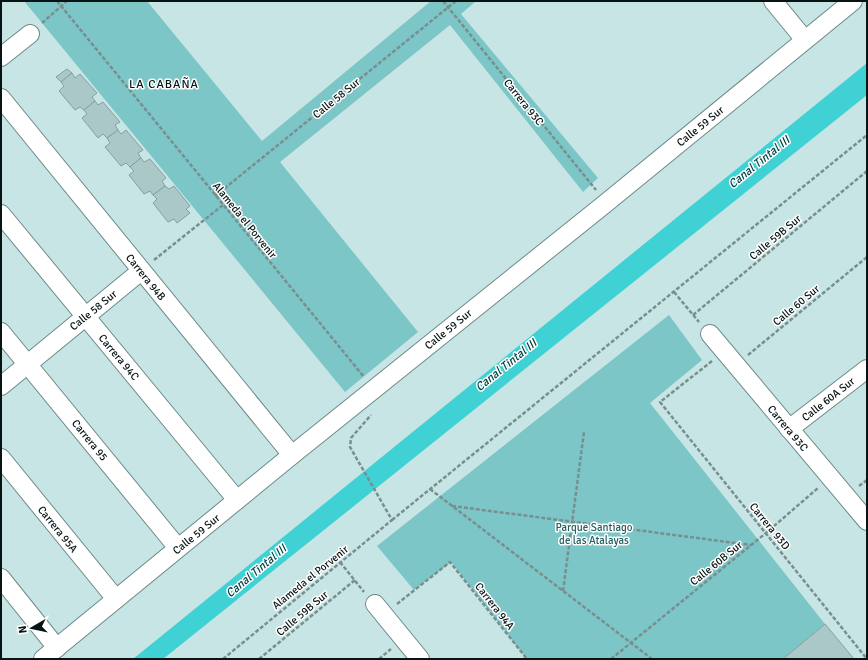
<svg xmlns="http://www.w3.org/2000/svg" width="868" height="660" font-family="Signika,sans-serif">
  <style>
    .green { fill: #7cc6c7 }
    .water { fill: #3fd1d3 }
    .building { fill: #abc8c8; stroke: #84a0a0 }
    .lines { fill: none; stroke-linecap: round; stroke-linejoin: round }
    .minor-casing { stroke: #6e8989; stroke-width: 20 }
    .path { stroke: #798f8f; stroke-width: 2.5; stroke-dasharray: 4 2; stroke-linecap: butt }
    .minor { stroke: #fff; stroke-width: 18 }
    .labels { text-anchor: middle; stroke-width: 3; stroke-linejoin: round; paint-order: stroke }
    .street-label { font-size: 11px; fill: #081313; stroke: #fff }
    .park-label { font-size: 11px; fill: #245e5f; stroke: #fff }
    .neighbourhood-label { font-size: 12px; letter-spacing: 1px; fill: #081313; stroke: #fff }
    .water-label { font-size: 12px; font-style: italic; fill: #014546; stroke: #fff }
  </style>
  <rect width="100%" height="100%" fill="#c7e5e5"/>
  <g class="green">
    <polygon points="24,1 147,1 262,141 431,1 476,1 461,14 598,178 583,192 450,25 280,162 418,332 345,392"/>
    <polygon points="669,315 702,360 650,403 825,624 783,659 527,659 451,562 414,590 377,546"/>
  </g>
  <polygon class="water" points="867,63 867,95 163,659 133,659"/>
  <g class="building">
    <polygon points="67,69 72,73 61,82 56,77"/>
    <polygon points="72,73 75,78 80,74 97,93 92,97 95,101 84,110 80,107 75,110 59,91 64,86 61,82"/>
    <polygon points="95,101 98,105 103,102 120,122 115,125 118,130 107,138 103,134 98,138 82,118 87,114 84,110"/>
    <polygon points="118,130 121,134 126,130 143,150 138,153 141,158 130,167 126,163 121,166 105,147 110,143 107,138"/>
    <polygon points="141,158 144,162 150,159 166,178 162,181 165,186 153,195 150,191 144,194 129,175 134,171 130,167"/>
    <polygon points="165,186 169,189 174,186 190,206 186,209 190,213 177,223 174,219 168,222 153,203 157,199 153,195"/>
    <polygon points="825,624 854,659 783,659"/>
  </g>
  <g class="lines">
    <g class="minor-casing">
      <g id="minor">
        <polyline points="773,1 805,40"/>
        <polyline points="1,57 30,34"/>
        <polyline points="1,98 292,455"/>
        <polyline points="1,214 237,500"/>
        <polyline points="1,332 178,548"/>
        <polyline points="710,334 867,521"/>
        <polyline points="1,386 141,271"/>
        <polyline points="789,429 867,369"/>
        <polyline points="1,458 116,599"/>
        <polyline points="1,578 57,648"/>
        <polyline points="375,604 420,659"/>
        <polyline points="43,659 292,455 606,203 853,1"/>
      </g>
    </g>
    <g class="path">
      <polyline points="57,1 364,377"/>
      <polyline points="443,1 596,190"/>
      <polyline points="42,23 67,1"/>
      <polyline points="215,196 456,1"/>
      <polyline points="154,260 223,205"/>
      <polyline points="674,292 699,322"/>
      <polyline points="693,315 867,171"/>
      <polyline points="748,355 867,257"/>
      <polyline points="712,361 660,402 867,659"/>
      <polyline points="859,486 867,480"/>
      <polyline points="430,489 652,659"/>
      <polyline points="452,506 751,545"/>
      <polyline points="392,520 867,135"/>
      <polyline points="340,562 364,592"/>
      <polyline points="563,591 584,432"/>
      <polyline points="397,604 450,562 527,659"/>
      <polyline points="223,659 392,520 350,447 351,438 371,415"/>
      <polyline points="259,659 355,580"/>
      <polyline points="379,659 391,649"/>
      <polyline points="611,659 766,533 818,488"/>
    </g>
    <use href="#minor" class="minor"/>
  </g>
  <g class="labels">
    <g class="street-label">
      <text transform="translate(336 98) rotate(-39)" y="4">Calle 58 Sur</text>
      <text transform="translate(524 102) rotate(51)" y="4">Carrera 93C</text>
      <text transform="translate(700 126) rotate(-39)" y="4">Calle 59 Sur</text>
      <text transform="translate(245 220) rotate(51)" y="4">Alameda el Porvenir</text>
      <text transform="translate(775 237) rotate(-40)" y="4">Calle 59B Sur</text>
      <text transform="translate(146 277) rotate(51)" y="4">Carrera 94B</text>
      <text transform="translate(796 305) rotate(-40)" y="4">Calle 60 Sur</text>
      <text transform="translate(93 310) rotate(-39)" y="4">Calle 58 Sur</text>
      <text transform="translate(448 329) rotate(-39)" y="4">Calle 59 Sur</text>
      <text transform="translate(119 357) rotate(50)" y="4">Carrera 94C</text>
      <text transform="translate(828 399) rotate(-38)" y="4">Calle 60A Sur</text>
      <text transform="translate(788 428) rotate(50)" y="4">Carrera 93C</text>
      <text transform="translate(90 440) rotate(51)" y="4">Carrera 95</text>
      <text transform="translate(770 526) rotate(51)" y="4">Carrera 93D</text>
      <text transform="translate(58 529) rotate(51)" y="4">Carrera 95A</text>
      <text transform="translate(196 534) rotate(-39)" y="4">Calle 59 Sur</text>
      <text transform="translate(716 563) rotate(-39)" y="4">Calle 60B Sur</text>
      <text transform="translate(310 577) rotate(-39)" y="4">Alameda el Porvenir</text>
      <text transform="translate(495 606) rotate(52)" y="4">Carrera 94A</text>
      <text transform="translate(302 613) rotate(-40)" y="4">Calle 59B Sur</text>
    </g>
    <g class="park-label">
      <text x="594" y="531">Parque Santiago<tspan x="594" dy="13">de las Atalayas</tspan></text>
    </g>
    <g class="neighbourhood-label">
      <text x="164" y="88">LA CABAÑA</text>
    </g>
    <g class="water-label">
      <text transform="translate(759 162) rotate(-39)" y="4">Canal Tintal III</text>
      <text transform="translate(506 365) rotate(-39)" y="4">Canal Tintal III</text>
      <text transform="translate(256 571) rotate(-40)" y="4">Canal Tintal III</text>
    </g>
  </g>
  <rect width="868" height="660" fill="none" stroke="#081313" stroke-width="4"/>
  <g transform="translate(32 628) rotate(261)" stroke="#ffffff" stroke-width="3" paint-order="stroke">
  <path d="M0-3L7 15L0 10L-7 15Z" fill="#081313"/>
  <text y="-6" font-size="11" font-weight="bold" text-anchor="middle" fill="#081313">N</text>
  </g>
</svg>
